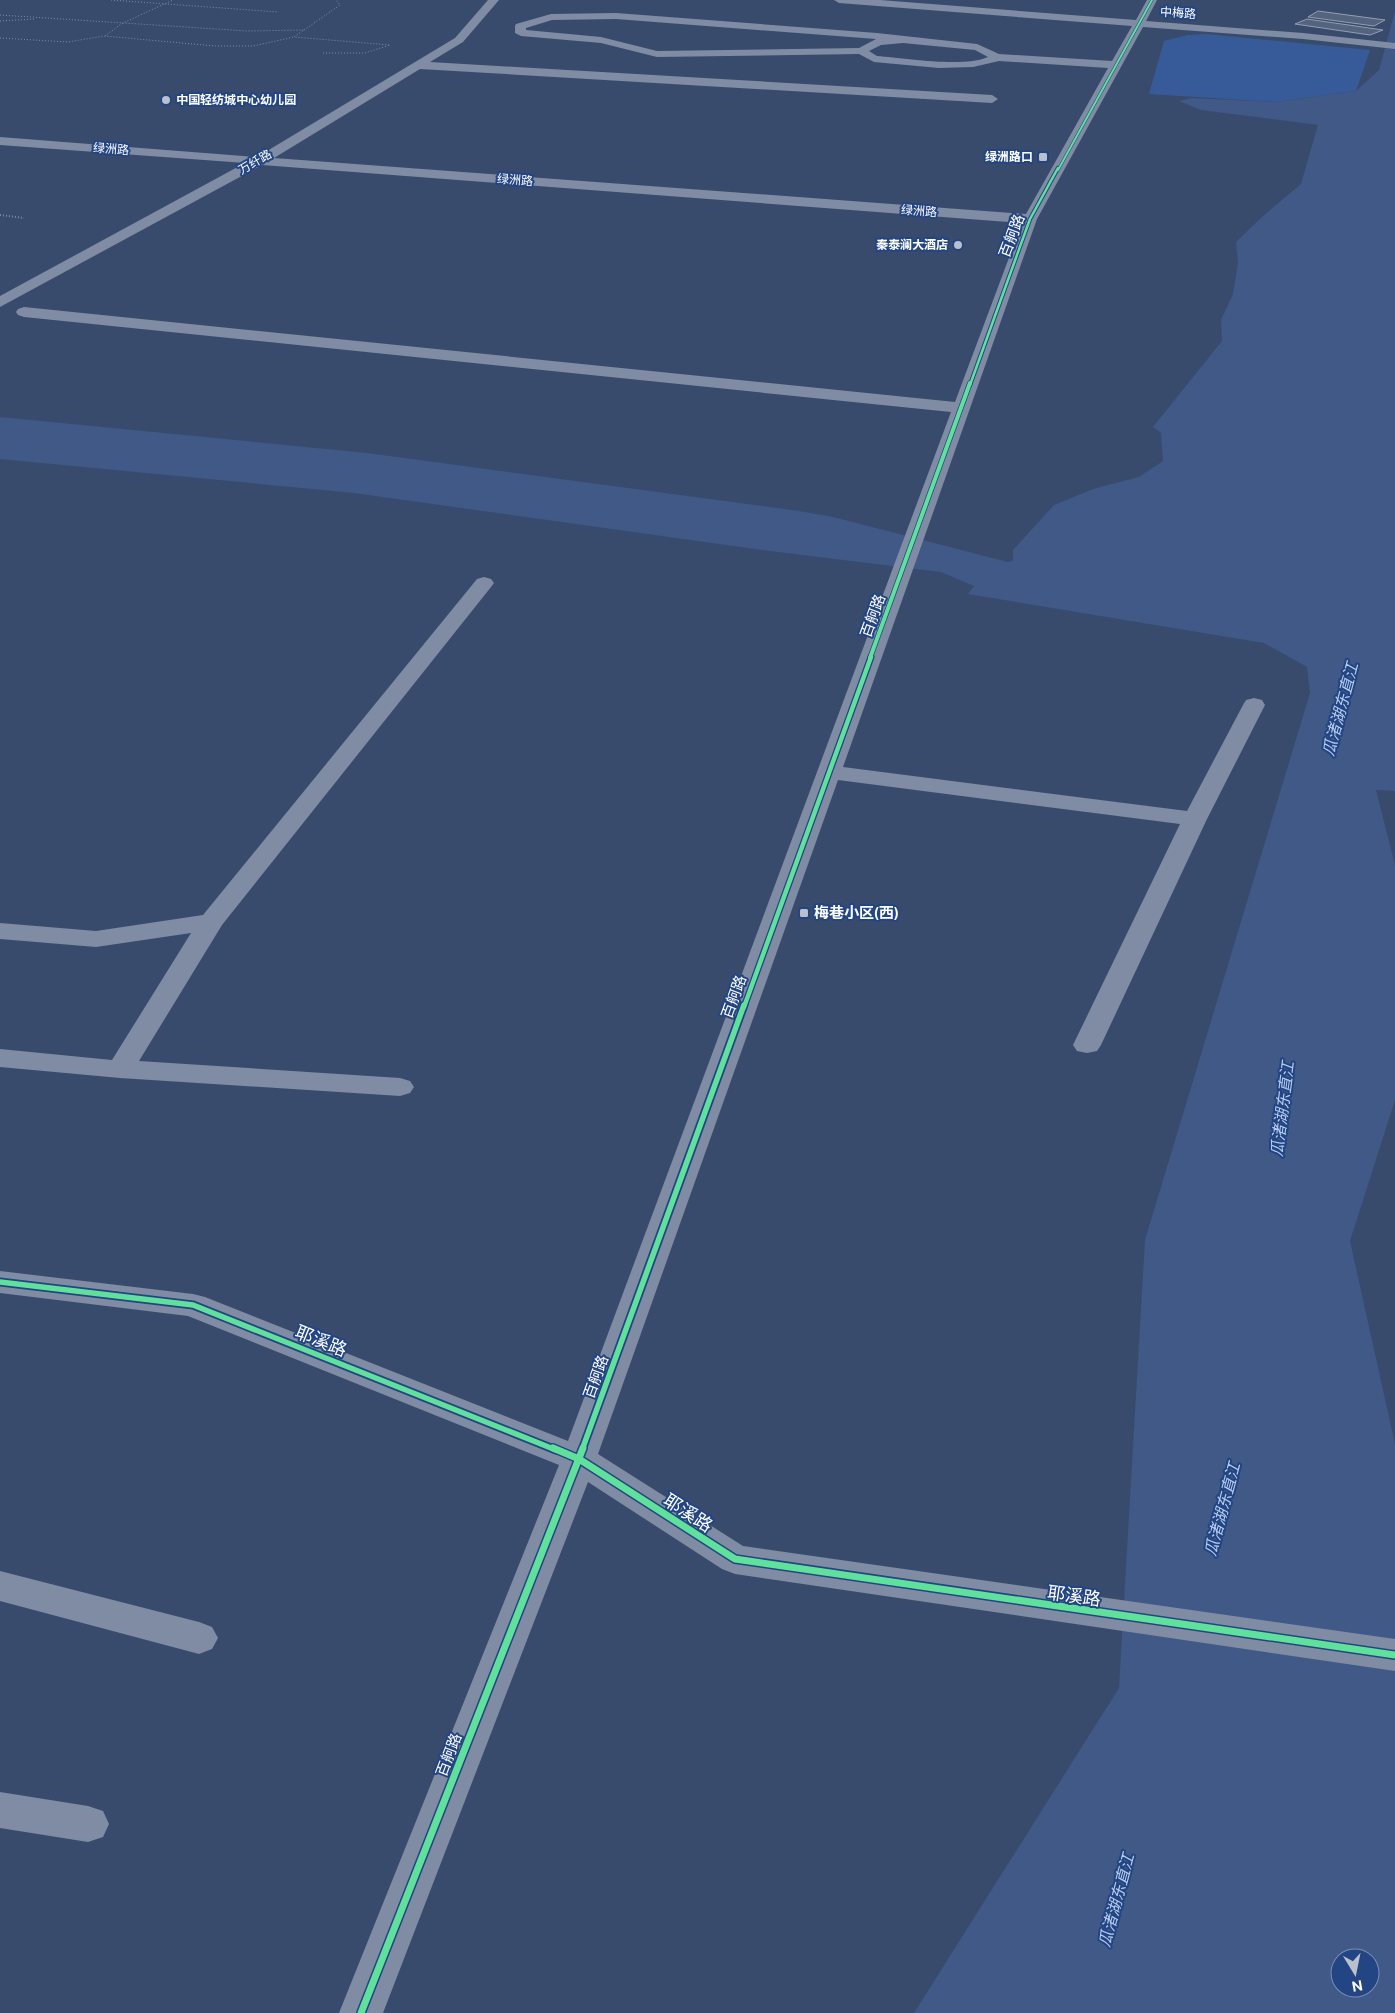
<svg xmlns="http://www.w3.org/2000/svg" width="1395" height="2013" font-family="'Public Sans','Noto Sans SC',sans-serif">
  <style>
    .green { fill: #375b99 }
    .water { fill: #405986; fill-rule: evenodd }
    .building { fill: #54637e; stroke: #939eb1 }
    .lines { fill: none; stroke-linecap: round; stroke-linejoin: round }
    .path-far1 { stroke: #7f8ca3; stroke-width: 1; stroke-dasharray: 1 2; stroke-linecap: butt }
    .path { stroke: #7f8ca3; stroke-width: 2; stroke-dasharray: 1 2; stroke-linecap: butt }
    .minor { fill: #7f8ca3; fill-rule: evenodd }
    .cycleway-far5-casing { stroke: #234583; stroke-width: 3 }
    .cycleway-far4-casing { stroke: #234583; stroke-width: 4.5 }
    .cycleway-far3-casing { stroke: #234583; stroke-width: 5.5 }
    .cycleway-far2-casing { stroke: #234583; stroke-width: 7 }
    .cycleway-far1-casing { stroke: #234583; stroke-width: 9 }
    .cycleway-casing { stroke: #234583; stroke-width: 10 }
    .cycleway-far5 { stroke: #60e19b; stroke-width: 2 }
    .cycleway-far4 { stroke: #60e19b; stroke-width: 2.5 }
    .cycleway-far3 { stroke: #60e19b; stroke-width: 4 }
    .cycleway-far2 { stroke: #60e19b; stroke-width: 4.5 }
    .cycleway-far1 { stroke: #60e19b; stroke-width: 5.5 }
    .cycleway { stroke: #60e19b; stroke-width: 7 }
    .poi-dot { fill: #bac0cc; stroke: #234583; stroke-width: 2 }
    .labels { text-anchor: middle; stroke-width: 4; stroke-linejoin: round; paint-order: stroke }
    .far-street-label { font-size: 12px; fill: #fff; stroke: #234583 }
    .far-poi-label { font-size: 12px; font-weight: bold; fill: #fff; stroke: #234583; text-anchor: end }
    .street-label { font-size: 15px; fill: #fff; stroke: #234583 }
    .poi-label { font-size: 15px; font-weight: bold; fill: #fff; stroke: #234583; text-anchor: start }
    .water-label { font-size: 16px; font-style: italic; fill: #b6ccf0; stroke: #234583 }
    .near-street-label { font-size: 18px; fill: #fff; stroke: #234583 }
  </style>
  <rect width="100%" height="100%" fill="#394b6d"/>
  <polygon class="green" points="1206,34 1370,50 1356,91 1277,102 1149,94 1164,41 1188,35"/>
  <path class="water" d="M 1395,11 L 1395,791 L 1376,790 L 1395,865 L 1395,1100 L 1350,1241 L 1395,1444 L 1395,2013 L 914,2013 L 1119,1688 L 1145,1240 L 1310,693 L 1307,667 L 1264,643 L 968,594 L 974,586 L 941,572 L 770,551 L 354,493 L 0,459 L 0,417 L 367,453 L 799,511 L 833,517 L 1008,562 L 1013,561 L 1013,550 L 1054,505 L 1093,489 L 1139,477 L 1163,461 L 1161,433 L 1153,427 L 1222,341 L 1221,320 L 1233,294 L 1238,263 L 1236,242 L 1263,216 L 1301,184 L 1318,125 L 1201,110 L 1179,101 L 1192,98 L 1277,102 L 1356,91 L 1379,70 ZM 1340,1958 L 1370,1958 L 1370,1988 L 1340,1988 Z"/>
  <g class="building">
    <polygon points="1318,11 1385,20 1374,26 1308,17"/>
    <polygon points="1307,19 1383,30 1370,35 1295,24"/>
  </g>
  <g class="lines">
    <g class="path-far1">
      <polyline points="111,0 278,12"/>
      <polyline points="0,15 247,31 305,30"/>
      <polyline points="0,21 35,19"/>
      <polyline points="105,36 121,24 173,0"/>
      <polyline points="0,38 68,42 104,36 215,46 253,46 294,37"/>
      <polyline points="323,53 365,53 390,45 294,37 340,5 336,0"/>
    </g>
    <polyline class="path" points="0,215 24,218"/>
    <g class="minor">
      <path d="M 488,0 L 499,0 L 463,42 L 430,62 L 992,95 L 998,99 L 992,103 L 420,69 L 274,158 L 1026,214 L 1108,68 L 999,61 L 973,67 L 939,68 L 874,62 L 859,54 L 657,57 L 601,43 L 521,36 L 515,33 L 515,26 L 516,24 L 551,14 L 616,13 L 877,33 L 977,44 L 999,54 L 1112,61 L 1132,26 L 839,3 L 834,0 L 880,0 L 1136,20 L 1147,0 L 1157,0 L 1146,21 L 1303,33 L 1395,43 L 1395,49 L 1303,39 L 1143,27 L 1037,219 L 843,767 L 1187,811 L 1243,705 L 1246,700 L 1254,698 L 1262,700 L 1265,705 L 1207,819 L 1101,1045 L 1097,1051 L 1087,1053 L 1077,1051 L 1073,1045 L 1180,824 L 838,780 L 598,1454 L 743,1546 L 1395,1639 L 1395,1671 L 735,1574 L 722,1569 L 588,1482 L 383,2013 L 339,2013 L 559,1465 L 188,1316 L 0,1293 L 0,1271 L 193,1294 L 205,1297 L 568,1441 L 951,412 L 24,317 L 18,315 L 16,312 L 18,309 L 24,307 L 955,402 L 1022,223 L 262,165 L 0,307 L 0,296 L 245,163 L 0,145 L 0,137 L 257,157 L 455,38 ZM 616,19 L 876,39 L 859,48 L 657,51 L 601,37 L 526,30 L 526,28 L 552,20 ZM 903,43 L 975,50 L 988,57 C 963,68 905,58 877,56 L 869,51 L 881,45 Z"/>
      <polygon points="484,577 491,579 494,583 491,587 222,925 139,1061 400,1078 410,1081 414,1087 410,1093 400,1096 120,1078 0,1067 0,1049 112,1060 191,933 96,947 0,939 0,923 96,931 203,915 477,579"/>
      <polygon points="0,1571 199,1622 212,1627 218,1638 212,1649 199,1654 0,1601"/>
      <polygon points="0,1792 88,1806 103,1811 109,1824 103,1837 88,1842 0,1828"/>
    </g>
    <g class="cycleway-far5-casing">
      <polyline id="cycleway-far5" points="1058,170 1152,0"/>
    </g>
    <g class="cycleway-far4-casing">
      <polyline id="cycleway-far4" points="970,385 1030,219 1058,168"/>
    </g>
    <g class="cycleway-far3-casing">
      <polyline id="cycleway-far3" points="870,658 970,383"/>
    </g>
    <g class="cycleway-far2-casing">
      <polyline id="cycleway-far2" points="744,1007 871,657"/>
    </g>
    <g class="cycleway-far1-casing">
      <g id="cycleway-far1">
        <polyline points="0,1282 193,1305 556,1450"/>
        <polyline points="582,1450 744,1005"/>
      </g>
    </g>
    <g class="cycleway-casing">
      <g id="cycleway">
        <polyline points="553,1448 579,1459 735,1559 1395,1655"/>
        <polyline points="361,2013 583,1448"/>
      </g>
    </g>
    <use href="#cycleway-far5" class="cycleway-far5"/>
    <use href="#cycleway-far4" class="cycleway-far4"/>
    <use href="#cycleway-far3" class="cycleway-far3"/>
    <use href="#cycleway-far2" class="cycleway-far2"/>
    <use href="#cycleway-far1" class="cycleway-far1"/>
    <use href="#cycleway" class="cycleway"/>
  </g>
  <g class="poi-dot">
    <circle cx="166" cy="100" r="5"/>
    <rect x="1038" y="152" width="10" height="10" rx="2.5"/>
    <circle cx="958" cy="245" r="5"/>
    <rect x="799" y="908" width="10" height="10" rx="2.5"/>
  </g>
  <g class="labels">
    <g class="far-street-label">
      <text transform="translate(1178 13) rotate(4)" y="4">中梅路</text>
      <text transform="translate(111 149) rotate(4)" y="4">绿洲路</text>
      <text transform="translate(255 162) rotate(-30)" y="4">万纤路</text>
      <text transform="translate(515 180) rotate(4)" y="4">绿洲路</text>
      <text transform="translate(919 211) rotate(4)" y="4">绿洲路</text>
    </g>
    <g class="far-poi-label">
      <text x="176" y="104" text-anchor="start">中国轻纺城中心幼儿园</text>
      <text x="1033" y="161">绿洲路口</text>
      <text x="948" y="249">秦泰澜大酒店</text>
    </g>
    <g class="street-label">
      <text transform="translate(1012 236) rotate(-69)" y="5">百舸路</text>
      <text transform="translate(873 616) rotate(-70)" y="5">百舸路</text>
      <text transform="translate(734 997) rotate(-70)" y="5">百舸路</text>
      <text transform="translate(596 1377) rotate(-70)" y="5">百舸路</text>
      <text transform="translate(449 1755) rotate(-69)" y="5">百舸路</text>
    </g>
    <g class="poi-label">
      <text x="814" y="918">梅巷小区(西)</text>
    </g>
    <g class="water-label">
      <text transform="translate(1340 709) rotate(-75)" y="6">瓜渚湖东直江</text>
      <text transform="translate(1282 1109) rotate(-83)" y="6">瓜渚湖东直江</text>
      <text transform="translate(1222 1509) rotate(-75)" y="6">瓜渚湖东直江</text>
      <text transform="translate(1116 1900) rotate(-75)" y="6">瓜渚湖东直江</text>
    </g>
    <g class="near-street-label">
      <text transform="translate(321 1341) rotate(22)" y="6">耶溪路</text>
      <text transform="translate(688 1513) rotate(33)" y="6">耶溪路</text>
      <text transform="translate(1074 1596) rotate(8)" y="6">耶溪路</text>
    </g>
  </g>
  <g transform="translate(1355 1973) rotate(170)"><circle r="24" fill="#234583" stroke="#7b8fb5"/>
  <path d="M0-4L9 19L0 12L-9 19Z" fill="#bac0cc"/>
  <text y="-8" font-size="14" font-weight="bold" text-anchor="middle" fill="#ffffff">N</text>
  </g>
</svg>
